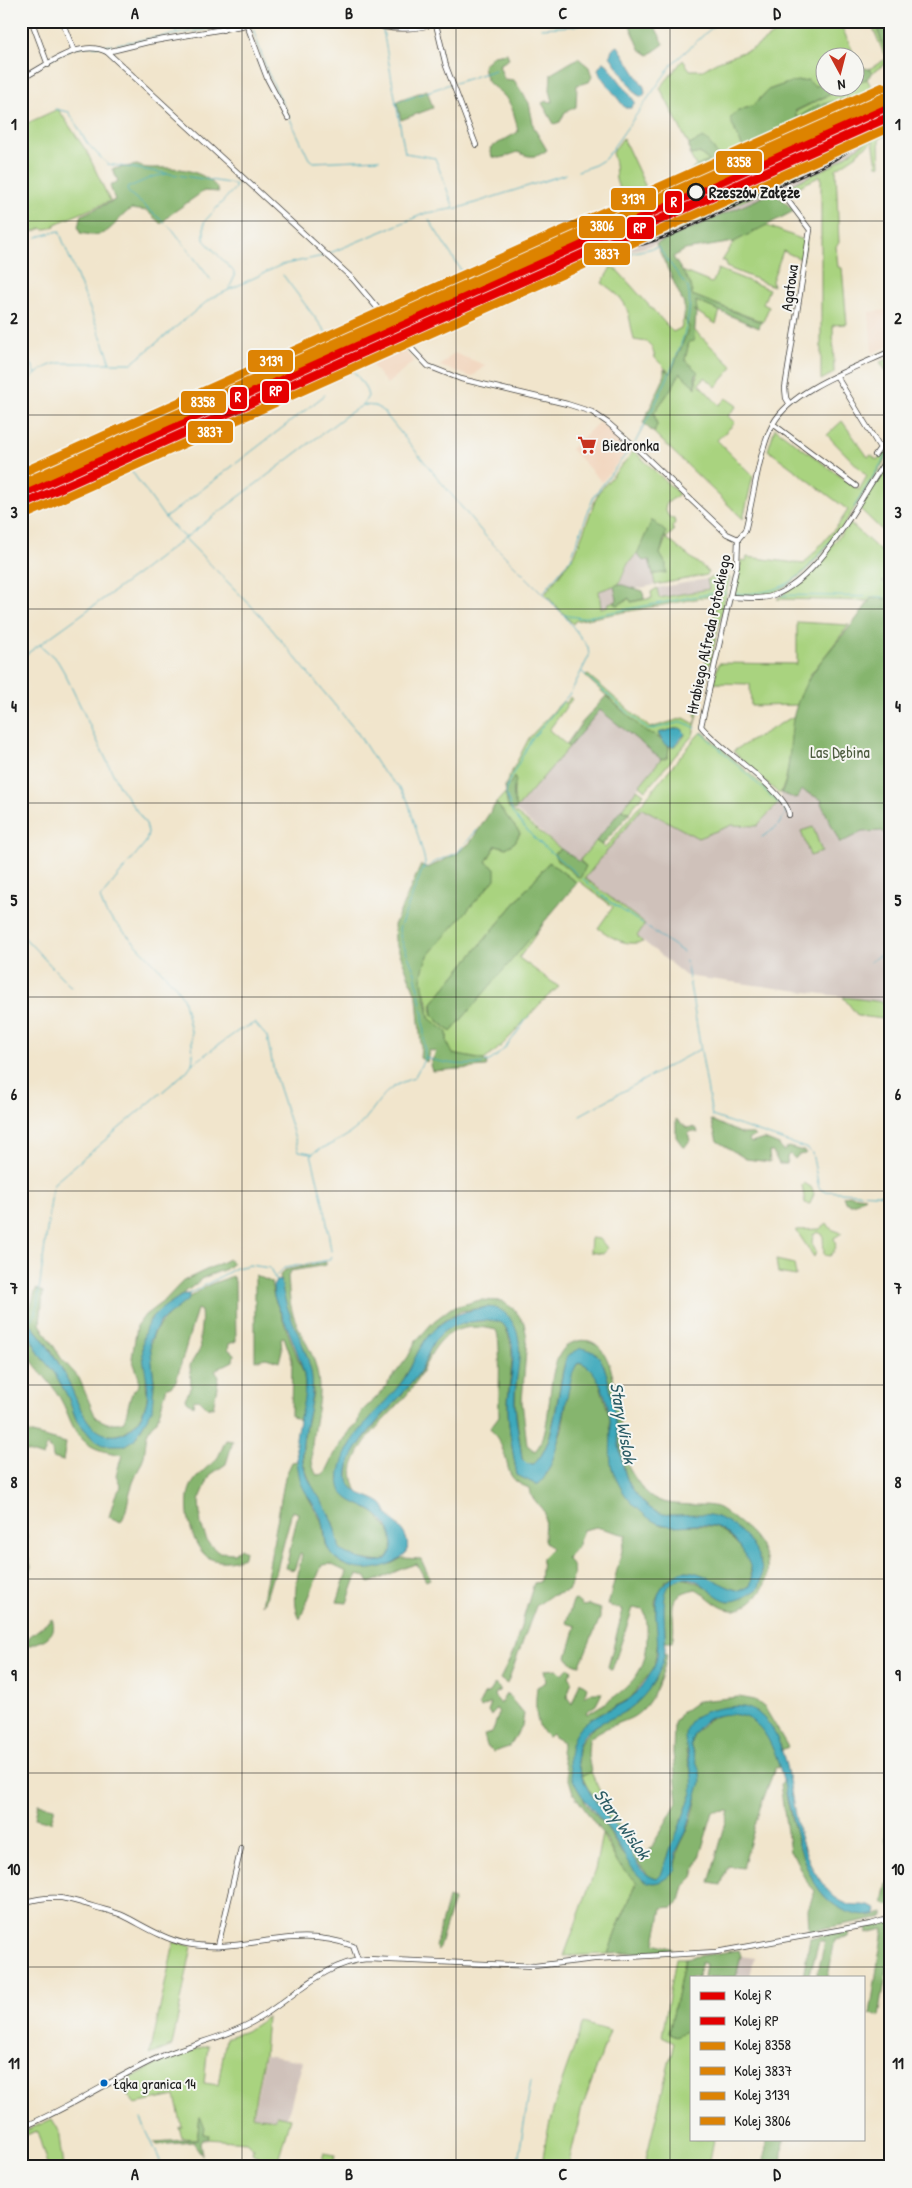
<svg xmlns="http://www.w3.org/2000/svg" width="912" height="2188" font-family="'Patrick Hand',sans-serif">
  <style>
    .built { fill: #f2d5bd }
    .industrial { fill: #cfc1ba }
    .green { fill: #a9d37f; stroke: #62784e }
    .forest { fill: #86b56e; stroke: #516845 }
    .water { fill: #3ca9bc; stroke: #2c626c }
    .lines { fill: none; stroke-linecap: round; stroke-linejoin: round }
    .stream { stroke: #3ca9bc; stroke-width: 1 }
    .minor-casing { stroke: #3c3a36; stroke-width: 6 }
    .minor { stroke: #fff; stroke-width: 4.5 }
    .rail-casing { stroke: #1c1c1c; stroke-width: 3 }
    .rail { stroke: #f6f6f2; stroke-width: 1; stroke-dasharray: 4; stroke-linecap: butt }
    .rail-1-casing { stroke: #f6f6f2; stroke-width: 12 }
    .rail-2-casing { stroke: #f6f6f2; stroke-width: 12 }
    .rail-3-casing { stroke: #f6f6f2; stroke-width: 12 }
    .rail-4-casing { stroke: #f6f6f2; stroke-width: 12 }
    .rail-5-casing { stroke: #f6f6f2; stroke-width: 12 }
    .rail-6-casing { stroke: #f6f6f2; stroke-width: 12 }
    .rail-1 { stroke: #e50000; stroke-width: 9 }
    .rail-2 { stroke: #e50000; stroke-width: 9 }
    .rail-3 { stroke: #dd8304; stroke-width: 9 }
    .rail-4 { stroke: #dd8304; stroke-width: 9 }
    .rail-5 { stroke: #dd8304; stroke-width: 9 }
    .rail-6 { stroke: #dd8304; stroke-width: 9 }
    .grid { fill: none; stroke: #1c1c1c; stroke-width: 1; stroke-opacity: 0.55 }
    .stop-dot { fill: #f6f6f2; stroke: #1c1c1c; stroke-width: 2.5 }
    .bus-dot { fill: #0065bd; stroke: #f6f6f2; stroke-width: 2 }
    .labels { text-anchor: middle; stroke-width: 4; stroke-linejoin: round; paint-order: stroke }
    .bus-label { font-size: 15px; fill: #1c1c1c; stroke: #f6f6f2; text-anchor: start }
    .stop-label { font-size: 16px; font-weight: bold; fill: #1c1c1c; stroke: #f6f6f2; text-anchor: start }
    .street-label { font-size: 16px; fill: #1c1c1c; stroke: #f6f6f2 }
    .poi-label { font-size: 16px; fill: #1c1c1c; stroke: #f6f6f2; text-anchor: start }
    .park-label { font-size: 16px; fill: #4d5c3f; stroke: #f6f6f2 }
    .water-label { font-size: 18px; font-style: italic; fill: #2a5b64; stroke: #f6f6f2 }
    .line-badge { stroke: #f6f6f2; stroke-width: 2 }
    .badge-label { font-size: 14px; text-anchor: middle; font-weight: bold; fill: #fff }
    .neatline { fill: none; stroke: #1c1c1c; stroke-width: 2 }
    .grid-label { font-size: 16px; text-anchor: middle; font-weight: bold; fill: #1c1c1c }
  </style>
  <rect width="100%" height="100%" fill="#f6f6f2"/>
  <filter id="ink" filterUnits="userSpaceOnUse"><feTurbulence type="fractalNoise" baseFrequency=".02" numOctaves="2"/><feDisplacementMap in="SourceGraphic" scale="10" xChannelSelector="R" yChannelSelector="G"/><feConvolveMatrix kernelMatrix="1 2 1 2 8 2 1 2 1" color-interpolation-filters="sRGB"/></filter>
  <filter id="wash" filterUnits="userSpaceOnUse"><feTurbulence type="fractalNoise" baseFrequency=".0096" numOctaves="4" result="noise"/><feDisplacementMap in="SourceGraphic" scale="20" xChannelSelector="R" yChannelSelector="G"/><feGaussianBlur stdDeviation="1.12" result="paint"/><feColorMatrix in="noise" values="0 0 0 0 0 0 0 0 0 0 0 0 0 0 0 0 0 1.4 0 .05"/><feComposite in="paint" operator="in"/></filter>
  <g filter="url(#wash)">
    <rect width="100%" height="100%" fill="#f1e5cc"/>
    <g class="built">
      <polygon points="888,310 890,345 872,354 869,312"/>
      <polygon points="402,348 414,361 387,384 371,364"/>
      <polygon points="454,353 485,365 472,377 440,366"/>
      <polygon points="599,422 629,449 602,482 571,449"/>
    </g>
    <g class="industrial">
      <polygon points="891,102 891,124 846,157 821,172 668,240 642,248 563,266 528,281 522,267 617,223 620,218 763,151 766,157"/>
      <polygon points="637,554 643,561 649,560 655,585 635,589 619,584 627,565"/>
      <polygon points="707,579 709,589 659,598 657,588"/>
      <polygon points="614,586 617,599 608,606 601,609 599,591"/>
      <polygon points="600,710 661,759 578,863 515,810"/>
      <polygon points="802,790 822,800 821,803 840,843 862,832 882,831 891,839 891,1003 686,976 637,936 644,924 585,878 642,808 698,838 732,825 757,825 768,811 775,807 781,799 781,793 797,799"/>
      <polygon points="741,1956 754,1958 750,1977 736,1977"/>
      <polygon points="265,2055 303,2061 287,2117 278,2115 276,2120 253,2116"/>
    </g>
    <g class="green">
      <path d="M 798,21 L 839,21 L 860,67 L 855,70 L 854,58 L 824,58 L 824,84 L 814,86 L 808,80 L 791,82 L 768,90 L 754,105 L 736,112 L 731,119 L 736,134 L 750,155 L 769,147 L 770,152 L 759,160 L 731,173 L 730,171 L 724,174 L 725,175 L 637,215 L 632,207 L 625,210 L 624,202 L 626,198 C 609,177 620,174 612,153 L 623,138 L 650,196 L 692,181 L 689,172 L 696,166 L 690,155 L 699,153 L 710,161 L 705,164 L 721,170 L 703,139 L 689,145 L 660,88 L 683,60 L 690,70 L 703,70 L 716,62 L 754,48 L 781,29 Z"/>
      <polygon points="870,21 874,21 889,61 872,73 869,69 886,59"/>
      <polygon points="867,79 878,99 891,95 862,108 858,109 863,100 818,105 797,118 795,112 843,88 854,88 855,83"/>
      <polygon points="58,109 87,152 110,201 55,224 55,226 44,230 42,228 21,237 21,126"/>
      <polygon points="887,120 846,151 779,183 773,173"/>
      <polygon points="891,124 891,131 879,140 880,166 877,165 873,141 857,153 857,155 836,169 839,243 836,246 838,267 842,268 847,324 833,325 834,373 821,380 821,176 785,193 782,189 833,165"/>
      <polygon points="770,174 772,177 765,181 770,189 672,233 656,238 649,231"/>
      <polygon points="765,225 806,241 803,260 783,251 772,281 773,286 726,267 726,261 722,261 734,242"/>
      <path d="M 611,267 L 618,271 L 673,332 L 681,328 L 684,318 L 689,327 L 671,374 L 655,358 L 652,347 L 647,342 L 634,340 C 627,308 630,302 602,283 Z"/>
      <polygon points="718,269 769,289 763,304 769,307 763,322 692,295 691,285 682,271 711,283 713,282"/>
      <polygon points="696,301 720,311 716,324 697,312"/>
      <path d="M 694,330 L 733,367 L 716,387 L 705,377 L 699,384 L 719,405 L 726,398 L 737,406 L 728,416 L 735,423 L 717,440 L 753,476 L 743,519 L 654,433 L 657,425 L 654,413 C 663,400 673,388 680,373 L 696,387 L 697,372 L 685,360 L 689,342 L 694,341 Z"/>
      <polygon points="891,358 891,379 880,362"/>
      <polygon points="842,421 868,457 871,455 877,460 891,442 891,451 838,534 806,571 787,586 769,595 736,596 734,591 741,560 746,561 747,557 804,564 838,525 848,510 768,450 775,428 859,490 867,476 827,435"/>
      <path d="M 634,451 L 679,494 L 666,504 L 665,509 L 669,517 L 674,519 L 675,523 L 672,527 L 674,531 L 666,538 L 709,572 L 707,575 L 655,585 L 653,574 L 666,573 L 664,561 L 660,554 L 666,538 L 652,520 L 639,551 L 627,565 L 619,584 L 599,591 L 601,608 L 608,606 L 609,603 L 615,601 L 618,605 L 630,598 L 631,602 L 652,598 L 651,592 L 657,588 L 659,598 L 709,589 L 707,579 C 716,576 722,576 730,578 L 693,735 L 646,790 L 640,785 L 661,759 L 668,757 L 669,747 C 676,747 681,741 685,735 L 682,729 L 678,728 L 661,732 L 658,733 L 660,738 L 647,733 L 585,676 L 587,674 L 650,728 L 684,718 L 695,724 L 697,718 L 695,716 L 718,597 L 712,596 L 575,621 L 573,624 L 545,594 L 575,554 L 598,493 Z"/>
      <polygon points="891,457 891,539 859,508"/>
      <polygon points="850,523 891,561 891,579 882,582 891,586 891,599 871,598 869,601 777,599 809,573"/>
      <polygon points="797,622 849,625 810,675 797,705 751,706 750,684 713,683 719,663 797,664"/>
      <polygon points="570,697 572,699 549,730 569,747 517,808 514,801 514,778 510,784 505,786 508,779 529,738 563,701 566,704"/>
      <path d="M 794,716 C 791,733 790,783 779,794 L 733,751 Z"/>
      <path d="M 703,732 L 774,795 L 780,801 C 773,810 764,817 757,826 L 732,825 L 698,838 L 642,808 L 585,878 L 645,924 L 637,936 L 643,942 C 624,946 614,939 598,928 L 613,907 L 579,881 L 577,883 L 549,862 L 432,1003 C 428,1016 441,1024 451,1032 L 510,960 L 544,923 L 519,958 L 559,987 C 531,1008 513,1040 484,1060 L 453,1055 L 447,1042 L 447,1035 L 429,1018 C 428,1012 429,1004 427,998 C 426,994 421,989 421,984 C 418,947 473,907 495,879 L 486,862 L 496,845 L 506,848 L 515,842 L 520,833 L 496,803 L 505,793 L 508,807 L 561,849 L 554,853 L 586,867 L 580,860 L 596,841 L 605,848 L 698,735 Z"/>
      <polygon points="637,789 644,794 629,812 621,810"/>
      <polygon points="813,827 822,852 810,856 801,831"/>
      <polygon points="843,997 891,1003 891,1017 884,1019 858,1016"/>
      <polygon points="804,1183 811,1187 814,1194 810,1204 805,1203 802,1185"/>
      <path d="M 827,1223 L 831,1229 L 842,1233 L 834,1238 C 837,1246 836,1250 830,1256 L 824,1255 L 823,1235 L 818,1232 L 813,1235 L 812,1243 L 816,1252 L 814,1257 L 796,1230 L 820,1229 Z"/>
      <polygon points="591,1238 600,1239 607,1248 603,1254 590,1252"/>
      <polygon points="776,1260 794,1264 796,1276 778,1273"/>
      <path d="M 591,1772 L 607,1807 L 641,1859 L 637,1862 C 629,1852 626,1841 619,1831 C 606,1813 591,1798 582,1776 Z"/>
      <polygon points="602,1834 618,1864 637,1882 618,1926 608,1954 564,1956 595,1870"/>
      <polygon points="174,1942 192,1946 172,2046 150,2055"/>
      <polygon points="676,1958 685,1958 669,2033 686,2031 691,2009 691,2139 714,2139 709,2165 644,2167 674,2042 662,2036"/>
      <polygon points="267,2017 264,2054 252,2116 276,2119 277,2115 290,2118 276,2167 257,2167 259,2157 252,2153 253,2148 246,2142 208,2139 209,2135 203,2134 200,2117 197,2139 182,2138 179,2127 182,2127 175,2096 135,2104 119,2084 159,2063 208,2045 204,2083 218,2085 226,2038 246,2031"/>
      <path d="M 583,2023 L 610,2031 L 581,2111 L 568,2167 L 542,2167 C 547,2116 566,2071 583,2023 Z"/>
      <polygon points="52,2119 58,2129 63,2167 48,2167 37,2131 21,2137 21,2133"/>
      <polygon points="324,2153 335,2155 332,2167 320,2167"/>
    </g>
    <g class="forest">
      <polygon points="628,21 652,21 664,44 649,55 640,49"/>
      <polygon points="874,21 891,21 891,67 885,64 889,60"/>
      <path d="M 507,53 L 509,59 L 499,65 L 504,79 L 514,80 L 529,103 L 534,128 L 547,150 C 537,158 529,158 518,152 L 501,158 L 492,157 L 490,148 L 518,132 C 516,121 513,106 506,98 C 493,83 487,89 483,66 L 493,55 Z"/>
      <polygon points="578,58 589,67 592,77 589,82 577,85 576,107 565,112 560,122 554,124 542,103 546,101 553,102 550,90 551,74"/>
      <polygon points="860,67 869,69 872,73 867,79 855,83 855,70"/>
      <polygon points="808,80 814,86 824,84 824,88 843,88 795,111 797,118 818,105 857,97 863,100 858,109 847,114 750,155 743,148 730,119 736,112 754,105 768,90 791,82"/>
      <polygon points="427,90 433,108 401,120 397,103 399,100"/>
      <path d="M 703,138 C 714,144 719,158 721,170 L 704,177 L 697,166 L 709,161 L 700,153 L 690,155 L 689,145 Z"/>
      <path d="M 137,165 C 147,170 157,167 168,168 C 186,168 212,175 219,192 L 204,191 L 171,214 L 161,224 L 147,211 L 131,209 C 110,224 112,240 80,233 L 78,226 L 82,215 L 115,200 L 110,186 L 118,181 L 112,169 Z"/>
      <path d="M 772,193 L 783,200 L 794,211 L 734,242 L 685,250 L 673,257 L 691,285 L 692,295 L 761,322 L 759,328 L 696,301 L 697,312 L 693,310 L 696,313 L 694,341 L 689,342 L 685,360 L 698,372 L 695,375 L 696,388 L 680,373 C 673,388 663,400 654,413 L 657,425 L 654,433 L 643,423 L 664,378 L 664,369 L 671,373 L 689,327 L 684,318 L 684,304 L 656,244 Z"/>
      <polygon points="652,520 666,532 660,554 666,564 666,573 653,574 649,560 643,561 637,554"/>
      <polygon points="619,584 643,591 644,599 631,602 629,598 618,605 615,604 617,599 614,586"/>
      <path d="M 871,598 L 891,599 L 891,839 L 882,831 L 862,832 L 840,843 L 821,803 L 822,800 L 802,790 L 797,799 L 781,793 C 791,780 789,729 795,711 C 807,665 848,636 871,598 Z"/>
      <polygon points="606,696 647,733 654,734 669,747 668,757 661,759 600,710 569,747 566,745 580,725"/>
      <path d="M 514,777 L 516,781 C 512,790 513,799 517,808 L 515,810 L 508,807 L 505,786 L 510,784 Z"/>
      <path d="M 496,803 L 520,833 L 515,842 L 506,848 L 496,845 L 486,862 L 495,868 L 495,879 L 429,954 C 415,980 427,991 429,1018 L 447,1032 L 447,1042 L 453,1054 L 484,1060 L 487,1064 L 486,1067 L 432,1071 L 430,1065 L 436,1052 L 429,1050 L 427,1062 L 420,1058 L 421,1046 L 417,998 L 395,941 L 394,925 L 421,865 L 428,868 L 456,854 L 470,843 Z"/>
      <polygon points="621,810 630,813 602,845 596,841"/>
      <polygon points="561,849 586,866 580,879 556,859 554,853"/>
      <polygon points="549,862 577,883 451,1032 433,1016 432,1003"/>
      <polygon points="676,1119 687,1128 692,1127 697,1129 698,1133 692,1131 688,1134 690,1140 684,1148 676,1137"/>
      <polygon points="711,1120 742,1134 753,1134 755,1136 749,1140 751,1143 764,1139 779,1145 783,1151 789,1147 806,1152 805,1154 798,1155 795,1159 790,1154 787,1157 787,1164 779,1164 773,1152 769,1152 770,1162 746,1159 717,1141"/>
      <path d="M 850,1195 L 865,1197 C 858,1202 853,1207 845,1202 L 843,1196 Z"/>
      <path d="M 229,1259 L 233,1263 L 226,1269 L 205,1277 L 150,1319 C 149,1341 147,1362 146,1384 C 146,1389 148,1394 147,1399 C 145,1413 134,1429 120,1434 C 87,1445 76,1394 64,1373 C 57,1358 35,1325 21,1316 L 21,1308 L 29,1312 L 36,1289 L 43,1292 L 40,1324 L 61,1358 L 79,1378 L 96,1418 L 107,1423 L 119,1423 L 124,1421 C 130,1407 127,1395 139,1385 L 139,1378 L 132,1358 L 137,1326 L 145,1315 L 165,1300 L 183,1281 Z"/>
      <path d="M 326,1262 L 326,1265 L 291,1271 L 288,1276 C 289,1288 289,1302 293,1314 C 304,1345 319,1355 319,1392 C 319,1412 304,1459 317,1475 L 325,1474 L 336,1451 L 352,1428 L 357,1424 L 361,1412 L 378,1396 L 408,1357 L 416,1341 L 434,1321 L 451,1308 L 480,1300 L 502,1301 L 515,1310 L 524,1323 L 527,1338 L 522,1401 L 527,1445 L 535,1451 C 558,1428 540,1353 574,1342 C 626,1325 614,1442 629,1468 C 649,1503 659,1504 696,1505 C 703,1505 713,1505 719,1508 C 725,1511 746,1528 751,1533 C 771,1555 775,1583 751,1602 C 745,1606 738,1611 731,1610 C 718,1609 707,1595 696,1589 C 659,1596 679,1615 672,1642 L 665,1642 C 666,1629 663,1616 664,1603 C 665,1556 709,1589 728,1601 L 761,1583 L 760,1560 L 702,1515 L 660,1515 L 644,1504 L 630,1486 L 625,1473 L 604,1365 L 567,1356 C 556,1386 557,1444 534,1464 L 527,1464 L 522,1459 L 515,1405 L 518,1335 L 489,1307 L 461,1311 L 446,1319 L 428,1336 L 402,1382 L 348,1448 L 340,1475 L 341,1487 L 344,1495 L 376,1514 L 393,1536 L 393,1549 L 390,1556 L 381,1562 L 349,1557 L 340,1550 L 333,1523 L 313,1490 L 303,1462 L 303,1441 L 313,1392 L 311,1373 L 284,1301 L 280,1275 L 285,1270 Z"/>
      <polygon points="255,1275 271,1282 274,1297 304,1374 306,1397 300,1420 291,1415 292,1360 284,1337 281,1338 282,1350 279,1362 266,1358 255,1361"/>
      <path d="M 232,1276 L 235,1281 L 236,1341 L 229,1344 L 228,1349 L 234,1354 L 233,1361 L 215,1370 L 219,1376 L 213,1408 L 207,1407 L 199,1399 L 194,1400 L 193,1406 L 185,1399 L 191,1386 L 190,1365 L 201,1347 C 198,1334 203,1325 201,1311 L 197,1309 L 176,1381 L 172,1386 L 167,1387 L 157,1421 C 144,1429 147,1442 144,1456 C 140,1468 133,1480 130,1492 C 127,1503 127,1512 121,1522 L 109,1517 L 115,1496 L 121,1487 L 116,1475 L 122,1455 C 108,1452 94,1451 83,1440 C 71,1429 69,1414 61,1400 C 46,1371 21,1362 21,1325 L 26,1328 L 41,1357 L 54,1372 L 68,1397 L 76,1419 L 92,1438 L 126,1445 C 144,1434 154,1402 154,1381 C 153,1364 146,1347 155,1332 C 163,1317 191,1294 207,1286 C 214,1282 224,1280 232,1276 Z"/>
      <path d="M 495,1320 L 503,1323 C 520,1353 507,1378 508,1410 C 509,1432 513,1453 517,1475 L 521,1477 L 547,1474 L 562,1429 L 571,1373 L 579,1362 L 592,1368 L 599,1381 L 610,1418 L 612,1468 L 625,1494 L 635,1505 L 662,1525 L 715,1526 L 727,1534 L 745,1552 L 750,1562 L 752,1582 L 750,1586 L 740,1591 L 721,1585 L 701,1575 L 685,1571 L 665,1581 L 655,1601 L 658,1639 L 654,1668 L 630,1699 L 599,1714 L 570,1746 L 585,1803 L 608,1829 L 622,1854 L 656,1883 L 677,1862 C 676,1850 681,1844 686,1833 C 698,1806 703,1773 690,1745 C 698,1716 734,1703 757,1724 C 770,1734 775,1753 781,1767 L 775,1768 L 760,1808 L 743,1868 L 728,1866 L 721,1885 L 709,1883 L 729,1811 L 713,1812 L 693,1877 L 684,1886 L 680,1901 L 673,1907 L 662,1908 L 655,1943 L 673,1949 L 671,1951 L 608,1954 L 618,1926 L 637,1882 L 618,1864 L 607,1840 L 573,1793 L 561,1752 L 563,1742 L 554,1737 L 552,1734 L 547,1737 C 534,1726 535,1703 537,1687 L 546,1682 L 544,1670 L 557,1669 L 562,1674 L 569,1667 L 572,1671 L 569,1676 L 572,1681 L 567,1697 L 572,1704 L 580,1682 L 587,1687 L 584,1697 L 591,1693 L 602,1693 L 596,1705 L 586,1712 L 587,1714 C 620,1694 648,1679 647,1636 C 647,1627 648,1618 643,1610 L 633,1608 L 612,1670 L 608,1667 L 623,1610 L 608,1605 L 626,1535 L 596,1527 L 583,1530 L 577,1547 L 567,1558 C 577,1570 574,1577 568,1591 L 550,1596 L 536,1606 L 507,1684 L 500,1679 L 513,1653 L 534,1583 L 540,1582 L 542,1558 L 552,1548 L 544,1541 L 545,1513 L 530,1494 L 529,1488 C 504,1479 511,1468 502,1448 C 500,1441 494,1434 490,1428 L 499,1416 C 498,1397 502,1341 496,1330 C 480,1326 462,1325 448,1335 C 431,1346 426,1368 414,1385 C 396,1412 365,1432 354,1463 C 350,1473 354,1483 357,1493 L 347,1482 L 350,1461 L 356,1450 C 374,1423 398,1401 418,1375 C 429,1360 427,1344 446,1330 C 458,1321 480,1321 495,1320 Z"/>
      <polygon points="21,1431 66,1443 63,1461 53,1458 52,1451 47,1445 43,1457 21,1450"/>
      <path d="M 226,1440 L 233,1441 L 226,1464 L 210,1475 L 199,1501 L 201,1525 L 208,1543 L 218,1552 L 234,1553 L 240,1548 L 245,1551 L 244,1557 C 235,1561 221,1563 211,1559 C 191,1550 182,1504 191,1486 C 197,1475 206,1468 215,1461 C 220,1456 222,1447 226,1440 Z"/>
      <path d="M 297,1461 L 308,1497 L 323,1524 L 326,1545 L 342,1564 L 391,1564 L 402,1558 L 421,1559 L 430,1579 L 426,1581 L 417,1564 C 397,1569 387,1577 369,1583 L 366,1577 L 357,1575 L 347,1603 L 337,1602 L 347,1572 L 330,1564 L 322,1565 L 300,1619 C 290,1602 299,1572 302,1554 L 300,1553 L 294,1570 L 286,1568 L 298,1513 L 292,1511 L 276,1573 L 272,1578 L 265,1602 L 262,1605 L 285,1477 L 292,1462 Z"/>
      <polygon points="21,1530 27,1535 26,1550 31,1567 21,1588"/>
      <polygon points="576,1600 583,1606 589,1605 600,1609 600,1618 580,1665 573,1664 567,1657 576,1626 566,1623 573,1601"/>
      <path d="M 52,1619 C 59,1637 40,1642 27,1646 L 29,1637 Z"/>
      <path d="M 665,1652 L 667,1655 C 663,1676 652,1708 631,1718 C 616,1725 601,1728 589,1739 L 588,1755 L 591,1772 L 582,1776 C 567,1740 592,1727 620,1712 C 625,1710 630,1708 634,1705 C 650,1691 659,1672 665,1652 Z"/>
      <polygon points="495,1684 501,1690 495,1693 494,1696 501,1704 506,1693 524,1714 522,1726 509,1747 493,1752 487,1746 484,1735 492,1733 499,1713 496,1708 491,1716 488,1711 491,1703 481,1708 479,1705 484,1694 490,1692"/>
      <polygon points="739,1697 755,1700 765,1708 788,1747 782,1750 780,1744 745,1707 692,1721 686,1752 693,1779 692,1793 661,1876 657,1879 650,1877 637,1862 647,1855 678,1801 673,1753 674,1723 681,1713 698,1701"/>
      <path d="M 784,1781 C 791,1830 803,1856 825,1898 L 870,1916 L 884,1913 L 884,1917 L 809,1931 L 808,1909 L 815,1891 L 806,1881 L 793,1854 L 790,1852 L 780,1784 Z"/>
      <polygon points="38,1804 55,1807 51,1822 35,1818"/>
      <polygon points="891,1810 891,1905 887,1906 883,1902 889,1875 885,1828"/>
      <polygon points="448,1898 454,1900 438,1950 435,1947"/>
      <polygon points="891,1922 891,1945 879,2016 870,2014 883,1929 867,1933 866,1927"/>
      <polygon points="849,1930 848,1937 835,1939 828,1977 817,1977 825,1941 819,1941 809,1977 803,1977 810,1938"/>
      <polygon points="739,1950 741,1956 736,1977 704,1977 706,1964 701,1962 698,1977 691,1977 691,2009 686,2031 676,2036 669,2033 685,1958"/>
      <polygon points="200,2116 204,2126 203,2134 209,2135 208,2139 202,2139 200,2142 202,2155 193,2142 157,2145 155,2142 197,2139"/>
      <polygon points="766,2139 783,2139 781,2167 765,2167"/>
    </g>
    <g class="water">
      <polygon points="618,46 644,87 645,93 642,97 636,94 610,56 612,49"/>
      <polygon points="603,62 607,64 635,102 631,108 625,108 600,75 598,69"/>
      <polygon points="678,728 682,729 685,734 673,747 664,744 658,733"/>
      <path d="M 281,1280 C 285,1315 304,1339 311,1371 C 317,1402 299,1431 303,1462 C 307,1486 326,1502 333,1524 C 336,1532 338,1541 340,1550 C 350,1557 375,1565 385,1560 C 400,1546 390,1526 377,1515 C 367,1506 353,1505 344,1495 C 335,1483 341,1463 347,1451 C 359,1426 384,1405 401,1383 C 409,1373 413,1361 419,1350 C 434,1323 453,1313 482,1308 C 499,1305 508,1313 515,1327 C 526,1351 513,1381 515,1406 C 516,1424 520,1441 522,1459 L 527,1464 L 534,1464 C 557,1444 557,1386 567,1356 L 581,1348 C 585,1349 592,1350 595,1353 C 614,1366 616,1448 625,1473 C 628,1484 635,1493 643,1502 C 664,1525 689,1509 714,1516 C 742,1524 773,1561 758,1589 C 750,1594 740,1601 730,1601 C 711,1600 698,1567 673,1582 C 658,1590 667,1634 665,1650 C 664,1658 661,1669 657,1676 C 653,1685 642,1699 634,1705 C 621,1717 601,1720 588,1731 C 557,1759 600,1808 618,1830 C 631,1845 634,1873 657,1879 L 661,1875 L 692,1793 C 697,1752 657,1717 727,1707 C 785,1698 788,1783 796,1820 C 800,1838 807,1861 818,1877 C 826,1889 834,1900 848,1904 C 859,1906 868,1903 877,1910 L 876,1914 C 865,1918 854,1915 843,1910 C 769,1875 807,1695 716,1716 C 701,1720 694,1731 690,1745 L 700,1771 L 701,1782 L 686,1832 L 676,1852 L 676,1870 C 642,1908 625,1852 609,1830 C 590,1804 561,1781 571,1745 C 578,1717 607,1713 628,1700 C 637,1694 649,1678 654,1667 C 666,1638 641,1595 673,1577 C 677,1574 682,1571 687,1571 C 705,1572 722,1587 740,1591 L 750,1586 C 759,1566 733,1531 714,1526 C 697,1522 677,1529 661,1524 C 651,1522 643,1513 636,1507 C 625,1497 617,1483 612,1468 C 608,1452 613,1435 610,1419 C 608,1401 598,1367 579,1362 C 565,1372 564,1460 539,1484 L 535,1484 L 517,1475 C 513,1453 509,1433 508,1411 C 507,1384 522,1349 504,1325 C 496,1315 456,1323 446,1330 C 428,1342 429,1359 418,1374 C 400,1402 352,1439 348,1471 C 345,1496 368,1493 382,1504 C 385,1507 386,1511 388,1514 C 399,1528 410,1534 407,1552 C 388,1572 348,1578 330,1552 C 324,1543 326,1533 323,1523 C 318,1509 307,1497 301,1483 C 298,1473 297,1460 296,1449 C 294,1423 309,1401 304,1375 C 300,1354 283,1318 274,1297 L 273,1286 L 276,1281 Z"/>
      <path d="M 184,1294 L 189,1294 L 189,1299 L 161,1321 L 154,1332 L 150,1341 L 154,1383 L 152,1410 L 134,1440 L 126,1445 L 103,1445 L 92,1438 L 76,1419 L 68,1397 L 54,1372 L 41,1357 L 26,1329 L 21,1325 L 21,1316 C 35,1325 56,1358 64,1373 C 73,1389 77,1406 88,1421 C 110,1450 141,1431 147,1400 C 151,1377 136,1354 146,1328 C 152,1312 171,1303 184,1294 Z"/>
    </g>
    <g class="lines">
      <g class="stream">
        <polyline points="174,21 176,33"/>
        <polyline points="383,22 406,24 433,21"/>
        <polyline points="233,25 247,21"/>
        <polyline points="578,25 590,21"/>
        <polyline points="541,28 575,26"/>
        <polyline points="253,29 267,71 309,159 313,162 379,159"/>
        <polyline points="383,30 405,153 435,158 454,208"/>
        <polyline points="117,44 220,27"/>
        <polyline points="74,47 112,45"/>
        <polyline points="50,59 70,49"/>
        <polyline points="21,74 45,62"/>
        <polyline points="455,83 495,70"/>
        <polyline points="395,103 450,84"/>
        <polyline points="55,109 69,112 87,143 107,164 235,184 235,188 204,222 204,240 234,272 234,278 229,289"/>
        <polyline points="578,171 595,165 605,159 673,63 719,21"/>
        <polyline points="167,174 152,177 127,188 128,192 173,230 211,280"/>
        <polyline points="37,237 59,231 109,357 109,363"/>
        <polyline points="330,253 426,213 459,208 566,174"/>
        <polyline points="391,322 468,281 429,220"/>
        <path d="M 406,335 L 574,265 L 658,247 L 688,288 C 699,327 653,407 635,443"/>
        <polyline points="338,350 337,347 388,324"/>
        <polyline points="21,352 32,365 36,374"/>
        <polyline points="352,368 398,339"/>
        <path d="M 21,389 C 33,377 41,366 59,363 L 132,363 L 210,299 L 281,265 L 323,256"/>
        <path d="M 325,395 L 165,518 L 260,615 L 357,732 L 381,770 L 399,787 L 408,801 L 424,857 L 425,863 L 399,929 L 401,939 L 415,973 L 423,1015 L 425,1058 L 414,1078 C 376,1089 379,1110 353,1131 C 341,1141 325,1146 311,1154 L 325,1210 L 331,1251"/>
        <polyline points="363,405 375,406 382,410 487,538 564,615 588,647 589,656 571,692 531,740 508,783 506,794 513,814 533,837 578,875"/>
        <polyline points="128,466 165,518"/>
        <polyline points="21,487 337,347 283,275"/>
        <polyline points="854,507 891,448"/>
        <polyline points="543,593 571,558 594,496 630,449"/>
        <path d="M 736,594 C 793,594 803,574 837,533"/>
        <polyline points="781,595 884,597"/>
        <polyline points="565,615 581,618 709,594 726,593"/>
        <path d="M 21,658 L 135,576 L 348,414 L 363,405 L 368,396 C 365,382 353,371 343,361"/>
        <polyline points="582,672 648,730 683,722 696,728"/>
        <polyline points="702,733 784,808 786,813 777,827 762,837"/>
        <polyline points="421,872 434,862 457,853 477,830"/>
        <polyline points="583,879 606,899 683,952"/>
        <polyline points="21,934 71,987"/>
        <polyline points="686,961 712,1116 808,1149 812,1153 819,1188 823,1191 891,1195"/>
        <polyline points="870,962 891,948"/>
        <path d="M 426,1058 C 442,1063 476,1069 491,1060 C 507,1050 518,1030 529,1016"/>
        <polyline points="192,1064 238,1031 255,1023 267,1037 275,1076 299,1151 311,1153"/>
        <polyline points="580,1115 700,1049"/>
        <polyline points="276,1276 284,1268 329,1260 331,1256"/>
        <polyline points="189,1294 236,1268 250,1265 270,1268 276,1281"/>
        <polyline points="30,1321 36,1314 53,1184 187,1071 192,1064 193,1055 191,1031 183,998 175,985 106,913 100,898 146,842 148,832 146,824 119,786 64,672 57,660 40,645"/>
        <polyline points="141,2119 163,2167"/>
        <polyline points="517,2167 531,2081"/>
      </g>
    </g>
  </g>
  <g filter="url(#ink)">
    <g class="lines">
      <g class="minor-casing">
        <g id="minor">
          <polyline points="62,21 74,51"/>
          <polyline points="221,21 223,30"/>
          <polyline points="336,21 346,21"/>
          <path d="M 367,21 C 391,33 421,29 445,21"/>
          <polyline points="511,21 525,23 539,21"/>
          <polyline points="32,22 48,65"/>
          <polyline points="436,24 446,66 476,145"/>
          <polyline points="247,25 267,78 288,118"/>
          <polyline points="107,52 148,42 241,26 258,21"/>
          <path d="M 21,79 C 45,67 79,38 107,52 L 353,279 L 412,349 L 428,366 L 461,379 L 567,404 L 592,412 L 608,423 L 630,442 L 727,534 L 738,539"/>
          <polyline points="777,186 810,230 785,388 786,398 789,403"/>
          <polyline points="837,377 880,448 875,455"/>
          <polyline points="773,424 856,486"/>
          <path d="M 738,539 L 737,565 L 701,726 C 717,748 788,792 789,815"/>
          <path d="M 738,539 L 745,531 C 753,501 759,449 773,424 C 792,389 855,368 891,351"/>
          <path d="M 730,597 C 743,597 760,600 772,596 C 823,579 861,494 891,453"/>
          <path d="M 21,1903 C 54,1894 64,1897 95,1907 C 105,1910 116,1912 124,1916 C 144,1926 162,1938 183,1943 C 242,1956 292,1923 353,1946 L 358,1960"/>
          <polyline points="218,1946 241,1848"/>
          <path d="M 21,2128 C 67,2109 108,2082 153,2060 C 186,2044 224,2039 256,2020 C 292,1999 324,1962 367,1959 L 535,1966 L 594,1959 L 716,1952 L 871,1924 L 891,1918"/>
        </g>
      </g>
      <use href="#minor" class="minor"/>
      <g class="rail-casing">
        <polyline id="rail" points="21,502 540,270 568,260 643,244 671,235 827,164 853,148 891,120"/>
      </g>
      <use href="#rail" class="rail"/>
      <g class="rail-1-casing">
        <polyline id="rail-1" points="21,495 891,105"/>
      </g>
      <g class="rail-2-casing">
        <polyline id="rail-2" points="25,504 891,116"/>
      </g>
      <g class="rail-3-casing">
        <polyline id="rail-3" points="21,484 887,96"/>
      </g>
      <g class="rail-4-casing">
        <polyline id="rail-4" points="29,513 891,127"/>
      </g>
      <g class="rail-5-casing">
        <polyline id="rail-5" points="21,473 883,87"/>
      </g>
      <g class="rail-6-casing">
        <polyline id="rail-6" points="21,487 887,99"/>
      </g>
      <use href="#rail-1" class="rail-1"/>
      <use href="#rail-2" class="rail-2"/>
      <use href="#rail-3" class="rail-3"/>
      <use href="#rail-4" class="rail-4"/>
      <use href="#rail-5" class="rail-5"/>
      <use href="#rail-6" class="rail-6"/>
    </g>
  </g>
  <path class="grid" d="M 242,21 L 242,2167M 456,21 L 456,2167M 670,21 L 670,2167M 21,221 L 891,221M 21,415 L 891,415M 21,609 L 891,609M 21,803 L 891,803M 21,997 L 891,997M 21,1191 L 891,1191M 21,1385 L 891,1385M 21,1579 L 891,1579M 21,1773 L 891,1773M 21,1967 L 891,1967"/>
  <defs>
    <g id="supermarket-bare" transform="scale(1.5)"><path d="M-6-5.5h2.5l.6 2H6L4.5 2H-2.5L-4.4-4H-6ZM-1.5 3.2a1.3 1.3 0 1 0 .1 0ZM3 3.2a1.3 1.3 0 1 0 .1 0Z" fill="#c8321e" stroke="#f6f6f2" stroke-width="2.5" paint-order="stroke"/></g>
  </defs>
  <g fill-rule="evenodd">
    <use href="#supermarket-bare" x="587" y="445"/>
  </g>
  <circle class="stop-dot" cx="696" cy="192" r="8"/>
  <circle class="bus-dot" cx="104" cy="2083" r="4.5"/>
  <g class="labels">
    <g class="bus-label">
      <text x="113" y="2089">Łąka granica 14</text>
    </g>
    <g class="stop-label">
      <text x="709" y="198">Rzeszów Załęże</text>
    </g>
    <g class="street-label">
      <text transform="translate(789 288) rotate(-82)" y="6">Agatowa</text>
      <text transform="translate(708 634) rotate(-78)" y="6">Hrabiego Alfreda Potockiego</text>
    </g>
    <g class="poi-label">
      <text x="602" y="451">Biedronka</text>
    </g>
    <g class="park-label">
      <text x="840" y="758">Las Dębina</text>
    </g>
    <g class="water-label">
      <text transform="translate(623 1423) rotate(80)" y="6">Stary Wislok</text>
      <text transform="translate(622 1824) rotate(54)" y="6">Stary Wislok</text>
    </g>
  </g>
  <g class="line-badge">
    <rect x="715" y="150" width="48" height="24" rx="5" fill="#dd8304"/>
    <rect x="610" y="187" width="47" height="24" rx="5" fill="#dd8304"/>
    <rect x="664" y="190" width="19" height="24" rx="5" fill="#e50000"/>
    <rect x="578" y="215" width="48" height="24" rx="5" fill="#dd8304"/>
    <rect x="626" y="216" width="29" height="24" rx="5" fill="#e50000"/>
    <rect x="583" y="242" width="48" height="24" rx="5" fill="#dd8304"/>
    <rect x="247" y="349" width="47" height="24" rx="5" fill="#dd8304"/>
    <rect x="261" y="380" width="29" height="24" rx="5" fill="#e50000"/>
    <rect x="229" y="386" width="19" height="24" rx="5" fill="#e50000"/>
    <rect x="180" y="390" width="47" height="24" rx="5" fill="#dd8304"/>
    <rect x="187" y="420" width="47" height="24" rx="5" fill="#dd8304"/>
  </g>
  <g class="badge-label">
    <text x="739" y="167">8358</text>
    <text x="633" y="204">3139</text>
    <text x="674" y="207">R</text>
    <text x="602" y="231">3806</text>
    <text x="640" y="233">RP</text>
    <text x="607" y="259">3837</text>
    <text x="271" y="366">3139</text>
    <text x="276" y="396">RP</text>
    <text x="238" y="402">R</text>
    <text x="203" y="407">8358</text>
    <text x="210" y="437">3837</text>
  </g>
  <rect width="912" height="2188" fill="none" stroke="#f6f6f2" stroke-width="55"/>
  <rect x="690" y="1976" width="175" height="165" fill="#f6f6f2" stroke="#9f9f9c"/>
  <rect x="700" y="1992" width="25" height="8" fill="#e50000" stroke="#9f9f9c"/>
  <text x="734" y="2000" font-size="15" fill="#1c1c1c">Kolej R</text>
  <rect x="700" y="2017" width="25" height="8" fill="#e50000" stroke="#9f9f9c"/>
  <text x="734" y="2026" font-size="15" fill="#1c1c1c">Kolej RP</text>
  <rect x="700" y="2042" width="25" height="8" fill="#dd8304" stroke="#9f9f9c"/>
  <text x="734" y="2050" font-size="15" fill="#1c1c1c">Kolej 8358</text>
  <rect x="700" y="2067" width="25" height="8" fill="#dd8304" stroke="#9f9f9c"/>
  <text x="734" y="2076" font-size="15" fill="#1c1c1c">Kolej 3837</text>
  <rect x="700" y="2092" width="25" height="8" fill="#dd8304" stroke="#9f9f9c"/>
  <text x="734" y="2100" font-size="15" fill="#1c1c1c">Kolej 3139</text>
  <rect x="700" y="2117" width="25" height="8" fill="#dd8304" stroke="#9f9f9c"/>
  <text x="734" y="2126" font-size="15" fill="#1c1c1c">Kolej 3806</text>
  <g transform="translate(840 72) rotate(173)"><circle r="24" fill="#f6f6f2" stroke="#9f9f9c"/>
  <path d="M0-4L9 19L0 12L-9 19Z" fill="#c8321e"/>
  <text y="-8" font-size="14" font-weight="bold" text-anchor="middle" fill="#1c1c1c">N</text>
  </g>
  <rect x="28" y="28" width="856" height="2132" class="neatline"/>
  <g class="grid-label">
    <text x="135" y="19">A</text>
    <text x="349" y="19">B</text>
    <text x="563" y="19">C</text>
    <text x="777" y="19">D</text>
    <text x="14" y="130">1</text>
    <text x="898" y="130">1</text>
    <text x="14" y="324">2</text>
    <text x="898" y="324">2</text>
    <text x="14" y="518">3</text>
    <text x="898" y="518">3</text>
    <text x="14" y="712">4</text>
    <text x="898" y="712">4</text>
    <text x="14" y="906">5</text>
    <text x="898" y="906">5</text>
    <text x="14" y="1100">6</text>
    <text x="898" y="1100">6</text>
    <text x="14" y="1294">7</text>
    <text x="898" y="1294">7</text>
    <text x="14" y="1488">8</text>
    <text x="898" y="1488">8</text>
    <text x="14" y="1681">9</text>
    <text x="898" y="1681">9</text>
    <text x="14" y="1875">10</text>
    <text x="898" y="1875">10</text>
    <text x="14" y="2069">11</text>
    <text x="898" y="2069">11</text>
    <text x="135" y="2180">A</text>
    <text x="349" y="2180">B</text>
    <text x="563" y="2180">C</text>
    <text x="777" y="2180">D</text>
  </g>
</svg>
